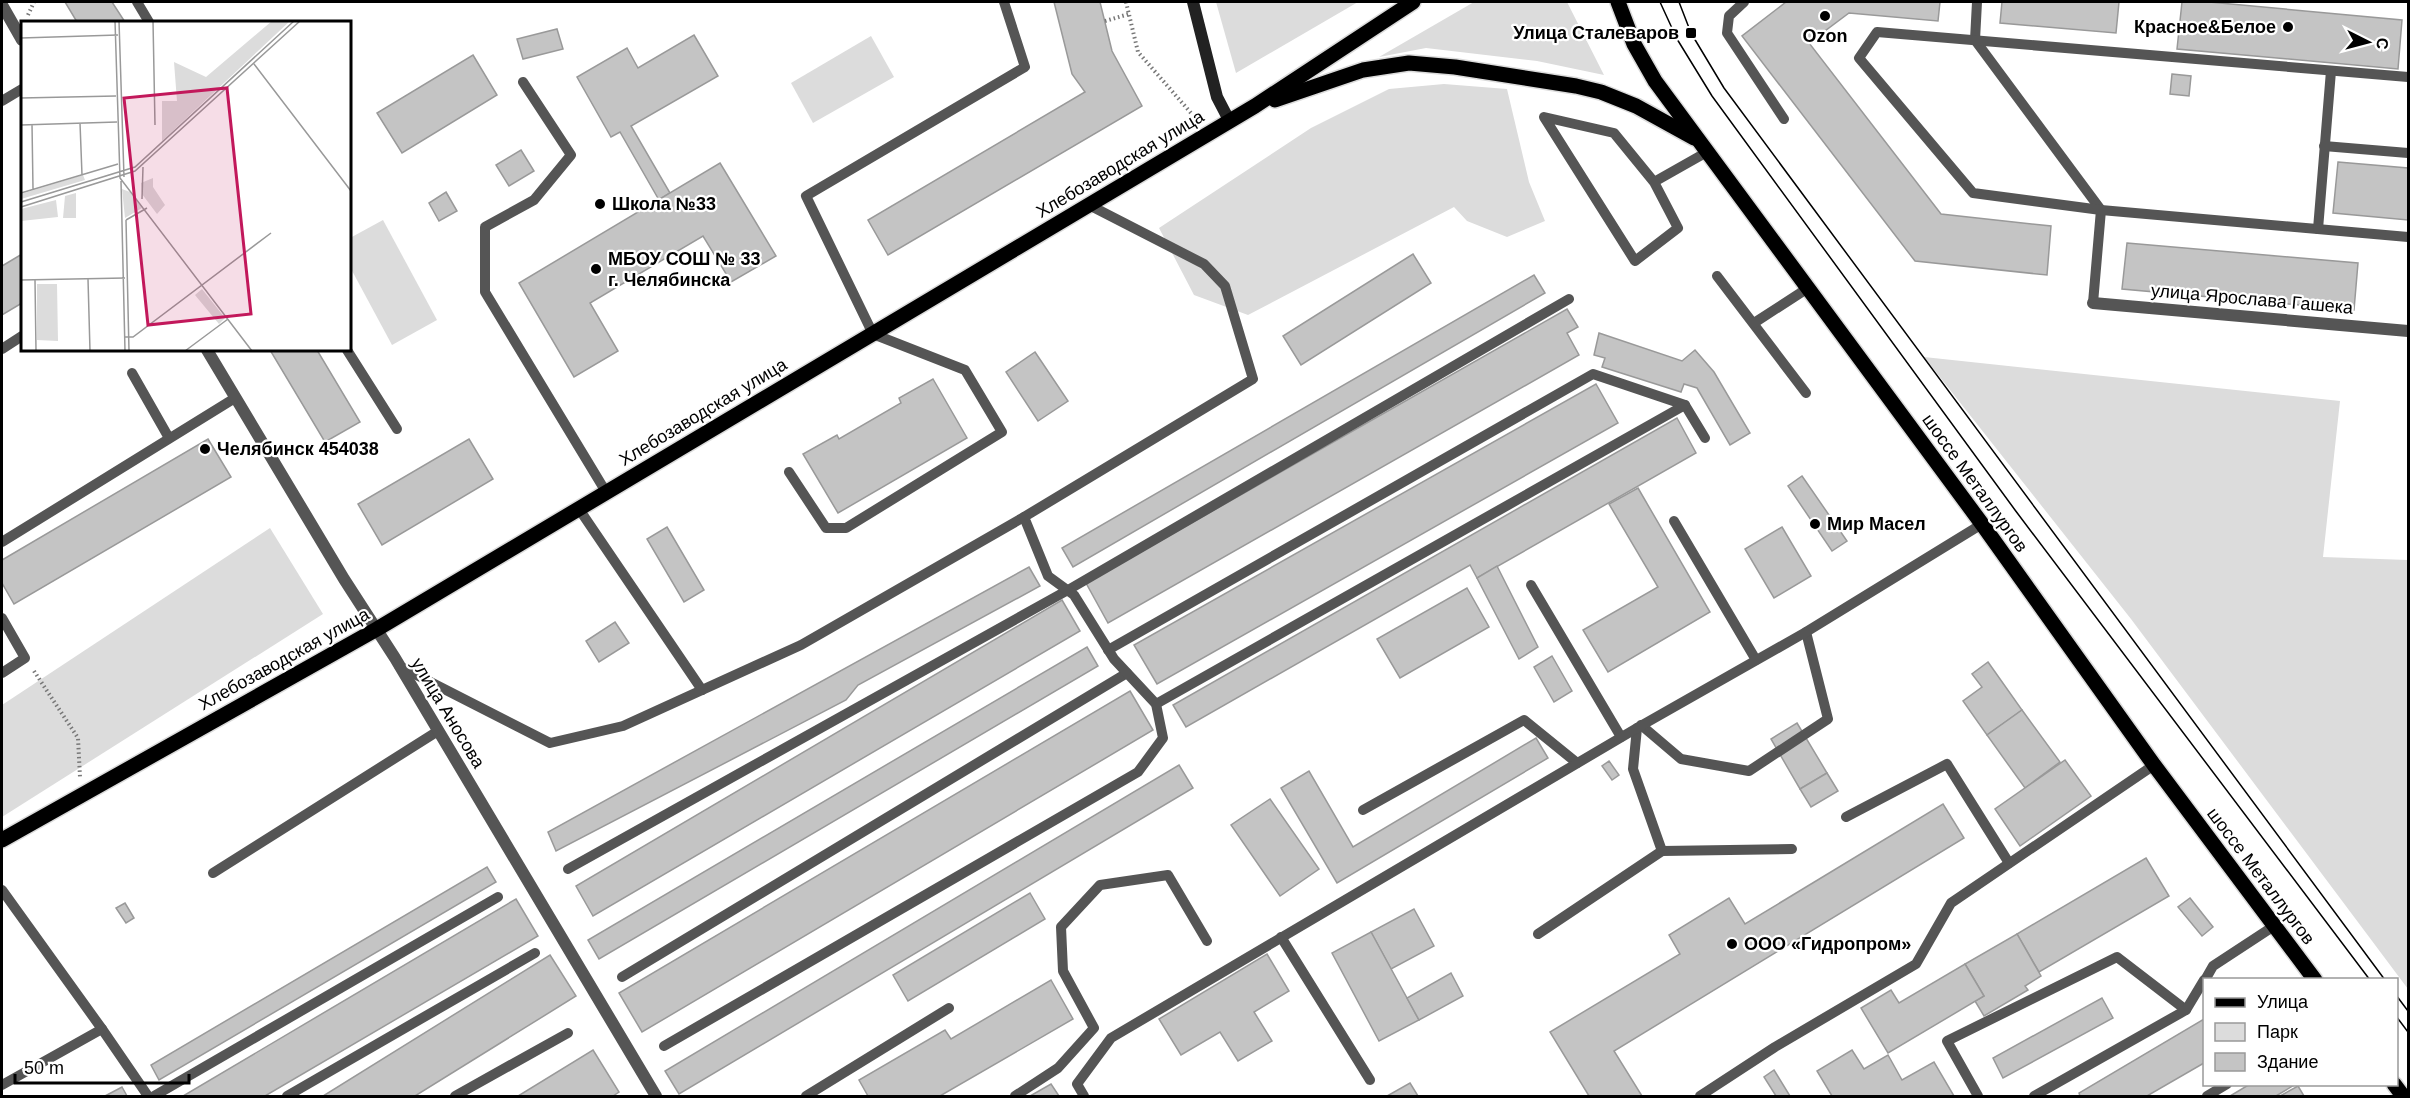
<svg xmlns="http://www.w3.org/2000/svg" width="2410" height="1098" font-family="Helvetica,sans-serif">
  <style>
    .green { fill: #dcdcdc }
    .building { fill: #c4c4c4; stroke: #999; stroke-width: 1.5 }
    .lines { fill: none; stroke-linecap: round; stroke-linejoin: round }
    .primary-casing { stroke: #dbdbdb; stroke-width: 18 }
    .path { stroke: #777; stroke-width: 4; stroke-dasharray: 1.5 3; stroke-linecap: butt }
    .lane { stroke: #555; stroke-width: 10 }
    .street { stroke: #555; stroke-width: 12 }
    .secondary { stroke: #222; stroke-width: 12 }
    .primary { stroke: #000; stroke-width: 15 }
    .tram { stroke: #000; stroke-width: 1.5 }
    .poi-dot { fill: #000; stroke: #fff; stroke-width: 2 }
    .labels { text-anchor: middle; stroke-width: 4.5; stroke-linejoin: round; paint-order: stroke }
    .poi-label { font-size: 18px; font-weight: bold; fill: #000; stroke: #fff; text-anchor: start }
    .street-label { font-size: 18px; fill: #000; stroke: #fff }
    .inset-road { fill: none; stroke: #999; stroke-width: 1.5 }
    .view { fill: #c2185b; fill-opacity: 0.15; stroke: #c2185b; stroke-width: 3 }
    .inset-edge { fill: none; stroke: #000; stroke-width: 3 }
  </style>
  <rect width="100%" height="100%" fill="#fff"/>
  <g class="green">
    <polygon points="1216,2 1358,2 1236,73"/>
    <polygon points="1474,2 1567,2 1604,75 1537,61 1426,48 1379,57"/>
    <polygon points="871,36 894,77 813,123 791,83"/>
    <polygon points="1444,84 1507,89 1529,182 1545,221 1507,237 1467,221 1454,207 1248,315 1194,295 1159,228 1311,128 1389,89"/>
    <polygon points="383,220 437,320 392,345 350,267 350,238"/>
    <polygon points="1924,357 2340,401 2323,557 2408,560 2408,989 2131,619"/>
    <polygon points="270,528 323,614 2,817 2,705"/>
  </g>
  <g class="building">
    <polygon points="65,2 112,2 125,22 77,22"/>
    <polygon points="1054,2 1100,2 1112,51 1142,106 888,255 868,220 1085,92 1072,74"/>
    <polygon points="1786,2 1940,2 1938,21 1849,13 1809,43 1941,214 2051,226 2047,275 1915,261 1742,36"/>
    <polygon points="2002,2 2119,2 2116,33 2000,23"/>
    <polygon points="2182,2 2209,2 2402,20 2398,69 2177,49"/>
    <polygon points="557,29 563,49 523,59 517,39"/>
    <polygon points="694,35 718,76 631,126 670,193 659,200 620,132 611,137 577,77 627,48 638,68"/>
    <polygon points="473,55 497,95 402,153 377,113"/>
    <polygon points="2172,74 2191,76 2189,96 2170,94"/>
    <polygon points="521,150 534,171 509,186 496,165"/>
    <polygon points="2338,162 2408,168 2408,220 2333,213"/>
    <polygon points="720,163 776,256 731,282 703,236 590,303 618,351 574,377 519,283"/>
    <polygon points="446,192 457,211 439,221 429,203"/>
    <polygon points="2127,243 2358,263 2354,310 2122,289"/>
    <polygon points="22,254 22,303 2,315 2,266"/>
    <polygon points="1413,254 1431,283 1301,365 1283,336"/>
    <polygon points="1534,275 1545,293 1073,567 1062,548"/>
    <polygon points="1567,309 1578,327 1567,333 1579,355 1108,623 1086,583"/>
    <polygon points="1599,333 1682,361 1695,350 1714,372 1750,433 1730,445 1697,388 1684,384 1681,392 1602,367 1605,358 1594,355"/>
    <polygon points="270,350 317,350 360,422 325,442"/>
    <polygon points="1035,352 1068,401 1038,421 1006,372"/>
    <polygon points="933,379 967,438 838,513 803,454 837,435 839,439 901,403 899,398"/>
    <polygon points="1596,384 1618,423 1157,684 1134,645"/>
    <polygon points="1677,418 1696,453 1477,578 1470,565 1186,727 1173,705"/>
    <polygon points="208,439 231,477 14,604 2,583 2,560"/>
    <polygon points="469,439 493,479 382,545 358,504"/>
    <polygon points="1802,476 1847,541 1832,551 1788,486"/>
    <polygon points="1638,488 1710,612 1608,672 1583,630 1658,587 1609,504"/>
    <polygon points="667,527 704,590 684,602 647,539"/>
    <polygon points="1782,527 1811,576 1774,598 1745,549"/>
    <polygon points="1497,566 1538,647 1519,659 1477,578"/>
    <polygon points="1029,567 1040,586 858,685 846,700 556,851 548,832"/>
    <polygon points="1467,588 1489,627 1400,678 1377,639"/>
    <polygon points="1062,600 1080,631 593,916 576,886"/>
    <polygon points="615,622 629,643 599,662 586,641"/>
    <polygon points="1087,647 1098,666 599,959 588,940"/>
    <polygon points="1552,656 1572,691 1554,702 1534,667"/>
    <polygon points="1988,662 2022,710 1987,735 1963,701 1982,687 1972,674"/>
    <polygon points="1130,691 1153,730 642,1032 619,993"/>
    <polygon points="2022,710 2060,762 2025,788 1987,735"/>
    <polygon points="1797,723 1827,773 1800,789 1771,739"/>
    <polygon points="1536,738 1548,758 1337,883 1281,788 1309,771 1353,847"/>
    <polygon points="2065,760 2091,796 2020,846 1995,809"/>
    <polygon points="1609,761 1619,775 1612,780 1602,766"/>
    <polygon points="1179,765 1193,788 679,1094 665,1071"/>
    <polygon points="1827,773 1838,791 1811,807 1800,789"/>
    <polygon points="1270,799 1319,869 1280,896 1231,825"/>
    <polygon points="1943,804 1964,838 1614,1051 1642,1096 1589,1096 1550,1032 1680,954 1669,935 1729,898 1745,924"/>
    <polygon points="2146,858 2169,896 2039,972 2017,934"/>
    <polygon points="487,867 496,882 159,1080 151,1065"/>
    <polygon points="1030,893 1045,919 908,1001 893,975"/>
    <polygon points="2190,898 2213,927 2202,936 2178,907"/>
    <polygon points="516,899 538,936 265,1096 183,1096"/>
    <polygon points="125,903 134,918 126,923 116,908"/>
    <polygon points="1414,909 1434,946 1391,969 1371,932"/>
    <polygon points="1371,932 1419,1020 1379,1041 1332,953"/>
    <polygon points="2017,934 2041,976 2025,986 2028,990 1984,1016 1975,1001 1984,996 1965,964"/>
    <polygon points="1267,954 1289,991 1254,1012 1272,1041 1238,1061 1220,1032 1181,1055 1159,1019"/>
    <polygon points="550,955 576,996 415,1096 323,1096"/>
    <polygon points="1965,964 1984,996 1888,1053 1861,1008 1891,990 1899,1003"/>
    <polygon points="1451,973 1463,996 1419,1020 1407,998"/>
    <polygon points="1051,980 1073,1019 940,1096 868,1096 859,1080 945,1030 951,1039"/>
    <polygon points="2102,998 2113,1018 2003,1078 1993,1058"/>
    <polygon points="2204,1019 2204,1063 2147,1096 2080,1096 2079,1093"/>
    <polygon points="593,1050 619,1092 613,1096 518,1096"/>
    <polygon points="1852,1050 1864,1069 1888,1055 1902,1080 1934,1062 1954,1096 1832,1096 1817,1071"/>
    <polygon points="1774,1070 1790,1096 1776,1096 1764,1077"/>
    <polygon points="1410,1083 1418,1096 1387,1096"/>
    <polygon points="1051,1084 1059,1096 1030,1096"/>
    <polygon points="2250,1084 2296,1084 2276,1096 2230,1096"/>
    <polygon points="2298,1086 2304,1096 2280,1096"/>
    <polygon points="122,1087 127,1096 105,1096"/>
  </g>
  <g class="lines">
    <g class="primary-casing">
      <g id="primary">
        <polyline points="1618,2 1634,44 1655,81 1982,524 2154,765 2315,980"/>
        <polyline points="1275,100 1363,70 1409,63 1455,67 1576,86 1601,92 1636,106 1694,138"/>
        <polyline points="2,840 377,629 1255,106 1413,2"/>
        <polyline points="2394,1084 2403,1096"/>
      </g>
    </g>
    <g class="path">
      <polyline points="1126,2 1138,52 1191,113"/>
      <polyline points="28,15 34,2"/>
      <polyline points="1105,21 1129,14"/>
      <polyline points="34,671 78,738 80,777"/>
    </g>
    <g class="lane">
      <polyline points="137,2 149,22"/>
      <polyline points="1744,2 1729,16 1727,33 1784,119"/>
      <polyline points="1977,2 1975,40 2101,210 2093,303"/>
      <polyline points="2408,77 1877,32 1859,58 1973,193 2101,210 2408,237"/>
      <polyline points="523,82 571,155 534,200 485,227 485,292 606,492"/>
      <polyline points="2,101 22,89"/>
      <polyline points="2324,146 2408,153"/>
      <polyline points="1654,182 1678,228 1635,261 1544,117 1614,133 1654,182 1707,152"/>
      <polyline points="2318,229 2331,71"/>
      <polyline points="1717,276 1806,393"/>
      <polyline points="1754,323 1808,288"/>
      <polyline points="2,349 22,336"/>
      <polyline points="347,350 397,429"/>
      <polyline points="132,373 169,438"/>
      <polyline points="789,472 826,528 846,528 1002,432 965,370 873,334 806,196 1025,67 1004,2"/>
      <polyline points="579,509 702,690"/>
      <polyline points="1674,521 1756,660"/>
      <polyline points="2,542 235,398"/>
      <polyline points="1531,585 1621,737"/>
      <polyline points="2,618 25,658 2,673"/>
      <polyline points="1108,650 1593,374 1685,405 1705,438"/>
      <polyline points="399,666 550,743 623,726 801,645 1024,517"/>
      <polyline points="1156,704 1685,405"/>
      <polyline points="1641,725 1681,759 1749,771 1828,719 1806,632"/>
      <polyline points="1363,810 1524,720 1577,763"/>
      <polyline points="1846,817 1947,764 2009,863"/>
      <polyline points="1662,851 1792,849"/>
      <polyline points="568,869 1068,590 1569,299"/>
      <polyline points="213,873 438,731"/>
      <polyline points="2,890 102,1029 148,1096"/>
      <polyline points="1538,934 1662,851 1633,769 1637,728"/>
      <polyline points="1281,937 1370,1080"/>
      <polyline points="622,977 1127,673"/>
      <polyline points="2205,980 2213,966 2274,926"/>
      <polyline points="664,1046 1138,772 1163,738 1156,704 1114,659 1074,595 1048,576 1024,517 1253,379 1225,286 1204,264 1089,205"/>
      <polyline points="2,1085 102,1029"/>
      <polyline points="154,1096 498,897"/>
      <polyline points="287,1096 535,953"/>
      <polyline points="455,1096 568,1033"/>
      <polyline points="806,1096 949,1008"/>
      <polyline points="1015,1096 1058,1068 1094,1028 1063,971 1061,927 1100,885 1168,875 1207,941"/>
      <polyline points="1084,1096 1077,1084 1111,1038 1637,728 1806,632 1982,524"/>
      <polyline points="1700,1096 1775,1047 1916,964 1951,903 2154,765"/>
      <polyline points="1978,1096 1947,1041 2117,957 2186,1010"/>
      <polyline points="2034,1096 2186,1010 2204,980"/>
      <polyline points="2207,1096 2227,1084"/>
    </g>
    <g class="street">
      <polyline points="2,5 22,40"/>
      <polyline points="2093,303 2408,331"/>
      <polyline points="207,350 344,579 395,658 656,1096"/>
    </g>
    <polyline class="secondary" points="1193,2 1217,97 1230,122"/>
    <use href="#primary" class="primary"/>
    <g class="tram">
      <polyline points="1660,2 1677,39 1712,96 2015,510 2370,980"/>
      <polyline points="1679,2 1691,33 1724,88 2385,980"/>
      <polyline points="2396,995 2408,1011"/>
      <polyline points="2396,1016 2408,1032"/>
    </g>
  </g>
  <g class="poi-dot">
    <circle cx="1825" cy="16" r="6"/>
    <circle cx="2288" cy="27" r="6"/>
    <rect x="1685" y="27" width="12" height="12" rx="3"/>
    <circle cx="600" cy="204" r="6"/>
    <circle cx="596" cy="269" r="6"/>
    <circle cx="205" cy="449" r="6"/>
    <circle cx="1815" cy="524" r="6"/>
    <circle cx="1732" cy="944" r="6"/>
  </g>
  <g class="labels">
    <g class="poi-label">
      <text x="2276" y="33" text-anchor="end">Красное&amp;Белое</text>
      <text x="1679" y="39" text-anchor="end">Улица Сталеваров</text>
      <text x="1825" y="42" text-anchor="middle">Ozon</text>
      <text x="612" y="210">Школа №33</text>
      <text x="608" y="265">МБОУ СОШ № 33<tspan x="608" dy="21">г. Челябинска</tspan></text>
      <text x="217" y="455">Челябинск 454038</text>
      <text x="1827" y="530">Мир Масел</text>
      <text x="1744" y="950">ООО «Гидропром»</text>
    </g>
    <g class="street-label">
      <text transform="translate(1120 164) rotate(-31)" y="6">Хлебозаводская улица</text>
      <text transform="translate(2252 299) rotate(5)" y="6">улица Ярослава Гашека</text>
      <text transform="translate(703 412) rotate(-31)" y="6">Хлебозаводская улица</text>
      <text transform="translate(1975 483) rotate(54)" y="6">шоссе Металлургов</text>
      <text transform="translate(284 659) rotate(-29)" y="6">Хлебозаводская улица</text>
      <text transform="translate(448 713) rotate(59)" y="6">улица Аносова</text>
      <text transform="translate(2261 876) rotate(53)" y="6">шоссе Металлургов</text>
    </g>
  </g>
  <g transform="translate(21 21)">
    <rect width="330" height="330" fill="#fff"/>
    <path d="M 251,0 L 269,0 L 141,120 L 141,80 L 156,80 L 153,41 L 185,56 ZM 62,154 L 64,159 L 0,178 L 0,173 ZM 132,157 L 132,166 L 144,184 L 136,193 L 121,173 L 120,162 ZM 101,168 L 109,171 L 121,187 L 104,197 ZM 55,172 L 55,197 L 42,197 L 44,175 ZM 35,179 L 37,196 L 0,200 L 0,188 ZM 16,263 L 36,263 L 37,320 L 16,319 ZM 181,268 L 204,297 L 198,303 L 174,274 Z" fill="#dcdcdc"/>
    <path class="inset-road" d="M 94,0 L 99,157 L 231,330M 98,0 L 103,156M 132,0 L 134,104M 0,17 L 97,14M 233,43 L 330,170M 0,77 L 95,75M 59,102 L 61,154M 11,103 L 12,168M 0,104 L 96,101M 100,160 L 104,330M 0,172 L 97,143M 121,178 L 122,146M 0,181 L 114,146 L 273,0M 0,186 L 114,150 L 279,0M 105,199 L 108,330M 105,199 L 126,187M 67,258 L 69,330M 0,259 L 104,257M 14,259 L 15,330M 104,316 L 112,316 L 250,212M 164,330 L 207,298"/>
    <path class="view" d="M 206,67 L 230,293 L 127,304 L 103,77 Z"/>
    <rect width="330" height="330" class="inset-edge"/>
  </g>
  <rect width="2410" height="1098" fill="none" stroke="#000000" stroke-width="6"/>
  <rect x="2203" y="978" width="195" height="108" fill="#ffffff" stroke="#999999" stroke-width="1.5"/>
  <rect x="2215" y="998" width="30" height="9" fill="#000000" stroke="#999999" stroke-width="1.5"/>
  <text x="2257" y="1008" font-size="18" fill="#000000">Улица</text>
  <rect x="2215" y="1023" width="30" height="18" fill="#dcdcdc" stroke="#999999" stroke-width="1.5"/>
  <text x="2257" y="1038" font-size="18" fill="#000000">Парк</text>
  <rect x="2215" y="1053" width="30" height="18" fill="#c4c4c4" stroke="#999999" stroke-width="1.5"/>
  <text x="2257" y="1068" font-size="18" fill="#000000">Здание</text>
  <g transform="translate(2368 42) rotate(96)" stroke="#ffffff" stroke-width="4.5" paint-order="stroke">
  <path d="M0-4.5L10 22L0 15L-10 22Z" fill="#000000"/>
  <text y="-9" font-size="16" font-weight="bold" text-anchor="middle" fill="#000000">С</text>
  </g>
  <path d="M15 1074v9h174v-9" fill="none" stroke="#000000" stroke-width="3"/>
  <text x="24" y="1074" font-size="18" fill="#000000" stroke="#ffffff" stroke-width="4.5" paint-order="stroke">50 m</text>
</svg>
